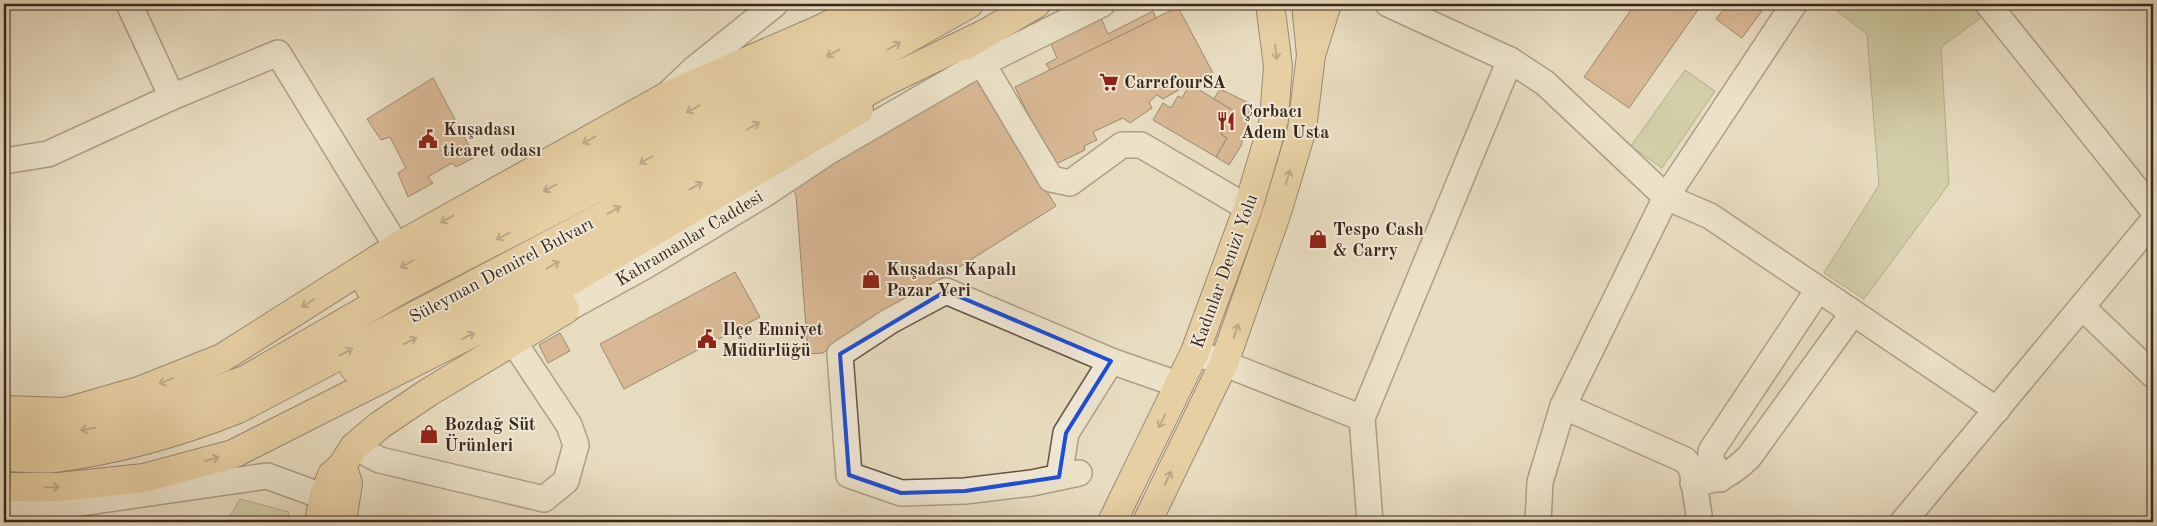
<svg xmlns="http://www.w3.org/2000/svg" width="2157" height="526" font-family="'Old Standard TT',serif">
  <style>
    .green { fill: #babf8f; stroke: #7a7356 }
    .building { fill: #c88c62; stroke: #39271d }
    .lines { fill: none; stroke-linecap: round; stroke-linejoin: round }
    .minor-casing { stroke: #655446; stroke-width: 28 }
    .major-casing { stroke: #39271d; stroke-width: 30 }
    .highway-casing { stroke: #39271d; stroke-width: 30 }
    .minor { stroke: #f0e8d6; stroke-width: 25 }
    .major { stroke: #e4be80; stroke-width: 28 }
    .highway { stroke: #e4be80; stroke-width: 28 }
    .oneway { stroke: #866b4a }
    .marked { fill: none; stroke: #1d4ed8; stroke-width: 4; stroke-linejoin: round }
    .labels { text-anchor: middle; stroke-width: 4; stroke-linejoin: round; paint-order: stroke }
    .poi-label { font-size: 18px; font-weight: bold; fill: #39271d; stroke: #f0e8d6; text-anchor: start }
    .street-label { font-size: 18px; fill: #39271d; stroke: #f0e8d6 }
  </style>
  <rect width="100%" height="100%" fill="#e8dcc0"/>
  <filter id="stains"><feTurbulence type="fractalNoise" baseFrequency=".004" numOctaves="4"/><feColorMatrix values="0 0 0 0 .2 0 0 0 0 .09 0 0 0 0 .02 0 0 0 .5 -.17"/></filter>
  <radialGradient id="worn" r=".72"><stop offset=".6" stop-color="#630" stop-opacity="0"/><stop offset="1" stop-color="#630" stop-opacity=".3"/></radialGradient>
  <g class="green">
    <polygon points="1828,4 1978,4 1987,13 1941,47 1949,184 1864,299 1824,273 1879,185 1867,34"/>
    <polygon points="1685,70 1715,91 1662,168 1631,146"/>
    <polygon points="240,499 289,512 287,522 227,522"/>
  </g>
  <g class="building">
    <polygon points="1635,4 1702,4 1629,108 1584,77"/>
    <polygon points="1728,4 1767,4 1742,38 1716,19"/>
    <polygon points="1178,7 1213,73 1201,77 1163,99 1157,95 1149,102 1152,108 1130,123 1123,118 1093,132 1097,140 1084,146 1085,150 1056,164 1050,159 1015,87"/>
    <polygon points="1153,11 1156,18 1050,70 1046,64 1057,58 1051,44 1101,18 1108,34"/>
    <polygon points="973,75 1056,206 823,353 808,354 796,195 793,190"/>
    <polygon points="433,78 475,157 456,167 452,163 428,177 433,183 408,197 398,173 406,168 390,137 381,140 367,119"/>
    <polygon points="1190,84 1234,111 1221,134 1227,138 1216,157 1153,120 1163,103 1171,108 1178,96 1182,98"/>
    <polygon points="1220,89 1251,104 1241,146 1229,165 1216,157 1227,138 1221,134 1234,111 1214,99"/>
    <polygon points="735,272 760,317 624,389 600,344"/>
    <polygon points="560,333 570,351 548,363 539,345"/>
  </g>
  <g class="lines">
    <g class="minor-casing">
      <g id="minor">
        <polyline points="129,4 172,97"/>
        <polyline points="1388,4 1510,60 1545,83 1666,197 1710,216 1997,410"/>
        <polyline points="1988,4 2153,210"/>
        <polyline points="982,63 1051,179 1070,183 1122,145 1141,145 1248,208"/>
        <polyline points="670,92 693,70 775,4"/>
        <polyline points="4,161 48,154 172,97 278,53 397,247"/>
        <polyline points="2082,307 2153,375"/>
        <polyline points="565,310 645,266 763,195 826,153 969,70 1102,4"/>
        <polyline points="1195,352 1362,418 1370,522"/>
        <polyline points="1563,406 1685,460 1692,469 1700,522"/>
        <polyline points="1362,418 1510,60"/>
        <polyline points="354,447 380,460 544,499 566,481 576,445 569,425 513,341"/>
        <polyline points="1079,473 1032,483 965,491 901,493 849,475 840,354 890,321 946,291 1111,361 1180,385"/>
        <polyline points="1059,477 1066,433 1111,361"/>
        <polyline points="1720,479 1711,459 1711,451 1818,290"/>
        <path d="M 1693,483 C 1721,479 1728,477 1749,457 L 1853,313"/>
        <polyline points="4,514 267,476 344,504"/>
        <polyline points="1538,522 1540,482 1563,406 1666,197 1794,4"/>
        <polyline points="1903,522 2153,221"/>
      </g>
    </g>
    <g class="major-casing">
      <g id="major">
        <polyline points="964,46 1036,4"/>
        <polyline points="4,410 66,412 139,391 222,358 397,247 667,96 823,28 869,4"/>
        <polyline points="342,466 348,483 342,522"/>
        <polyline points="4,487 59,487 144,478 233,454 504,317 555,290 859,110"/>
        <polyline points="319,522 324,495 332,475 342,466 354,447 380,425 429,392 565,310 555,290"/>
        <polyline points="1112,522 1195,352 1248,208 1274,120 1278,66 1270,4"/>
        <polyline points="1147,522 1224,363 1277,212 1302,129 1311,55 1306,4"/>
      </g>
    </g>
    <g class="highway-casing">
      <g id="highway">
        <polyline points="1311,55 1327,4"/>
        <path d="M 369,287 C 434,247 504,213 572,176 C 658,130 741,80 823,28"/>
        <polyline points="354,368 467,313 885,82 984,34"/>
        <polyline points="4,432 55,434 124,423 245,380 407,286 601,186 921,4"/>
        <path d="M 4,457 C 20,457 37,460 54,458 C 118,450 178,433 238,409 L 606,215 L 739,134 L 969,4"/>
      </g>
    </g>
    <use href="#minor" class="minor"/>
    <use href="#major" class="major"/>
    <use href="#highway" class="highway"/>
  </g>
  <defs><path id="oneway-shaft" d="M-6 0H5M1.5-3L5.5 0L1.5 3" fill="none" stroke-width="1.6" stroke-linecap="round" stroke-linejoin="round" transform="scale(1.25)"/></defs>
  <g class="oneway">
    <use href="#oneway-shaft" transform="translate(894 46) rotate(-30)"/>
    <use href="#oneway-shaft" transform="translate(1276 52) rotate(83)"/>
    <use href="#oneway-shaft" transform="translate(833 53) rotate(151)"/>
    <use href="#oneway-shaft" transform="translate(693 109) rotate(151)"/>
    <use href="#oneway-shaft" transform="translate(753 126) rotate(-30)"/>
    <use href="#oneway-shaft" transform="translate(589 140) rotate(151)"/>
    <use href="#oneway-shaft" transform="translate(646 160) rotate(150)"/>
    <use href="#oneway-shaft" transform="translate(1288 177) rotate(-73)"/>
    <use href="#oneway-shaft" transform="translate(696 186) rotate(-29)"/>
    <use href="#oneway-shaft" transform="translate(550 188) rotate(152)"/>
    <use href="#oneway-shaft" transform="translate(614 210) rotate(-31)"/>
    <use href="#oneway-shaft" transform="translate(447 219) rotate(151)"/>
    <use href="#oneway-shaft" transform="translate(503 236) rotate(153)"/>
    <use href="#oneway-shaft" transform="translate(407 264) rotate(150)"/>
    <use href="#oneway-shaft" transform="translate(553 265) rotate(-29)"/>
    <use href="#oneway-shaft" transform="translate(308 303) rotate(148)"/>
    <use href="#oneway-shaft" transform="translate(1236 331) rotate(-71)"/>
    <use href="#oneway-shaft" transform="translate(468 336) rotate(-27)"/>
    <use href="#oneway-shaft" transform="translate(410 341) rotate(-26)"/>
    <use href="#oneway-shaft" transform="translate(346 352) rotate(-28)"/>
    <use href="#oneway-shaft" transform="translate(166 381) rotate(158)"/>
    <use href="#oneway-shaft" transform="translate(1162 421) rotate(116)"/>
    <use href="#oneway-shaft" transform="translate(88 429) rotate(171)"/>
    <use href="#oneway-shaft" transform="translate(212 459) rotate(-15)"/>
    <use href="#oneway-shaft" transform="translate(1168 478) rotate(-65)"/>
    <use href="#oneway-shaft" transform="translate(52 487) rotate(-1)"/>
  </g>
  <path d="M0 0H2157V526H0ZM 946,291 L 1111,361 L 1066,433 L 1059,477 L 965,491 L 901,493 L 849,475 L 840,354 Z" fill="#e8dcc0" fill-opacity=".55" fill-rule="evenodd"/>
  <path class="marked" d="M 946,291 L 1111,361 L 1066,433 L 1059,477 L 965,491 L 901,493 L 849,475 L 840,354 Z"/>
  <defs>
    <g id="supermarket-bare" transform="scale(1.5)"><path d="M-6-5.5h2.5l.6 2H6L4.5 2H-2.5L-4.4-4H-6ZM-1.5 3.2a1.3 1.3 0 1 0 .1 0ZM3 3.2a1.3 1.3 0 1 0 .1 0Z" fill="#8f2418" stroke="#f0e8d6" stroke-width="2.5" paint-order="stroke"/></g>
    <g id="restaurant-bare" transform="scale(1.5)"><path d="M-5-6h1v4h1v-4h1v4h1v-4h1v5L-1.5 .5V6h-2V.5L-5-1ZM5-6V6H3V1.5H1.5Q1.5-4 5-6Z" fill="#8f2418" stroke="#f0e8d6" stroke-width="2.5" paint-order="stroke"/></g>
    <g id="civic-bare" transform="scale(1.5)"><path d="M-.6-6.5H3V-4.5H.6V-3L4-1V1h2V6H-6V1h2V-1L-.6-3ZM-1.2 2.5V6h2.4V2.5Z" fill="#8f2418" stroke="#f0e8d6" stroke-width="2.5" paint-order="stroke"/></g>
    <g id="shop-bare" transform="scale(1.5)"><path d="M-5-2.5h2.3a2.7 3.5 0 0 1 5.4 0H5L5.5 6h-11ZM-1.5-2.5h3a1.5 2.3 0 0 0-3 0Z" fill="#8f2418" stroke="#f0e8d6" stroke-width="2.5" paint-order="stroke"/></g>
  </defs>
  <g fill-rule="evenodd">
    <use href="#supermarket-bare" x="1109" y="82"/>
    <use href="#restaurant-bare" x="1226" y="121"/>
    <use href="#civic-bare" x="428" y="139"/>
    <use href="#shop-bare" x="1318" y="239"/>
    <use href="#shop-bare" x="871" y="279"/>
    <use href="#civic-bare" x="707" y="339"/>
    <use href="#shop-bare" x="429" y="434"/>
  </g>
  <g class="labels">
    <g class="poi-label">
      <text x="1124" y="88">CarrefourSA</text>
      <text x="1241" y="117">Çorbacı<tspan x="1241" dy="21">Adem Usta</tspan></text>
      <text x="443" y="135">Kuşadası<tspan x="443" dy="21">ticaret odası</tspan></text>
      <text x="1333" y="235">Tespo Cash<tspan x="1333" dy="21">&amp; Carry</tspan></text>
      <text x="886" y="275">Kuşadası Kapalı<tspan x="886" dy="21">Pazar Yeri</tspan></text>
      <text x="722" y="335">Ilçe Emniyet<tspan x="722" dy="21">Müdürlüğü</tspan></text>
      <text x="444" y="430">Bozdağ Süt<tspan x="444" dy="21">Ürünleri</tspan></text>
    </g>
    <g class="street-label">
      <text transform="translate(689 238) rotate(-31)" y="6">Kahramanlar Caddesi</text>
      <text transform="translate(501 270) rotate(-28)" y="6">Süleyman Demirel Bulvarı</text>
      <text transform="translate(1224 271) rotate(-70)" y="6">Kadınlar Denizi Yolu</text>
    </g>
  </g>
  <rect width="2157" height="526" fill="none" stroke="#e8dcc0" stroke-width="20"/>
  <rect x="5" y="5" width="2147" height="516" fill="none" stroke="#39271d" stroke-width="2.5"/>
  <rect x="10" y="10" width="2137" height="506" fill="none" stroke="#39271d"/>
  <rect width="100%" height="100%" filter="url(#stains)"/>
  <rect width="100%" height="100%" fill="url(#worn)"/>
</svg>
